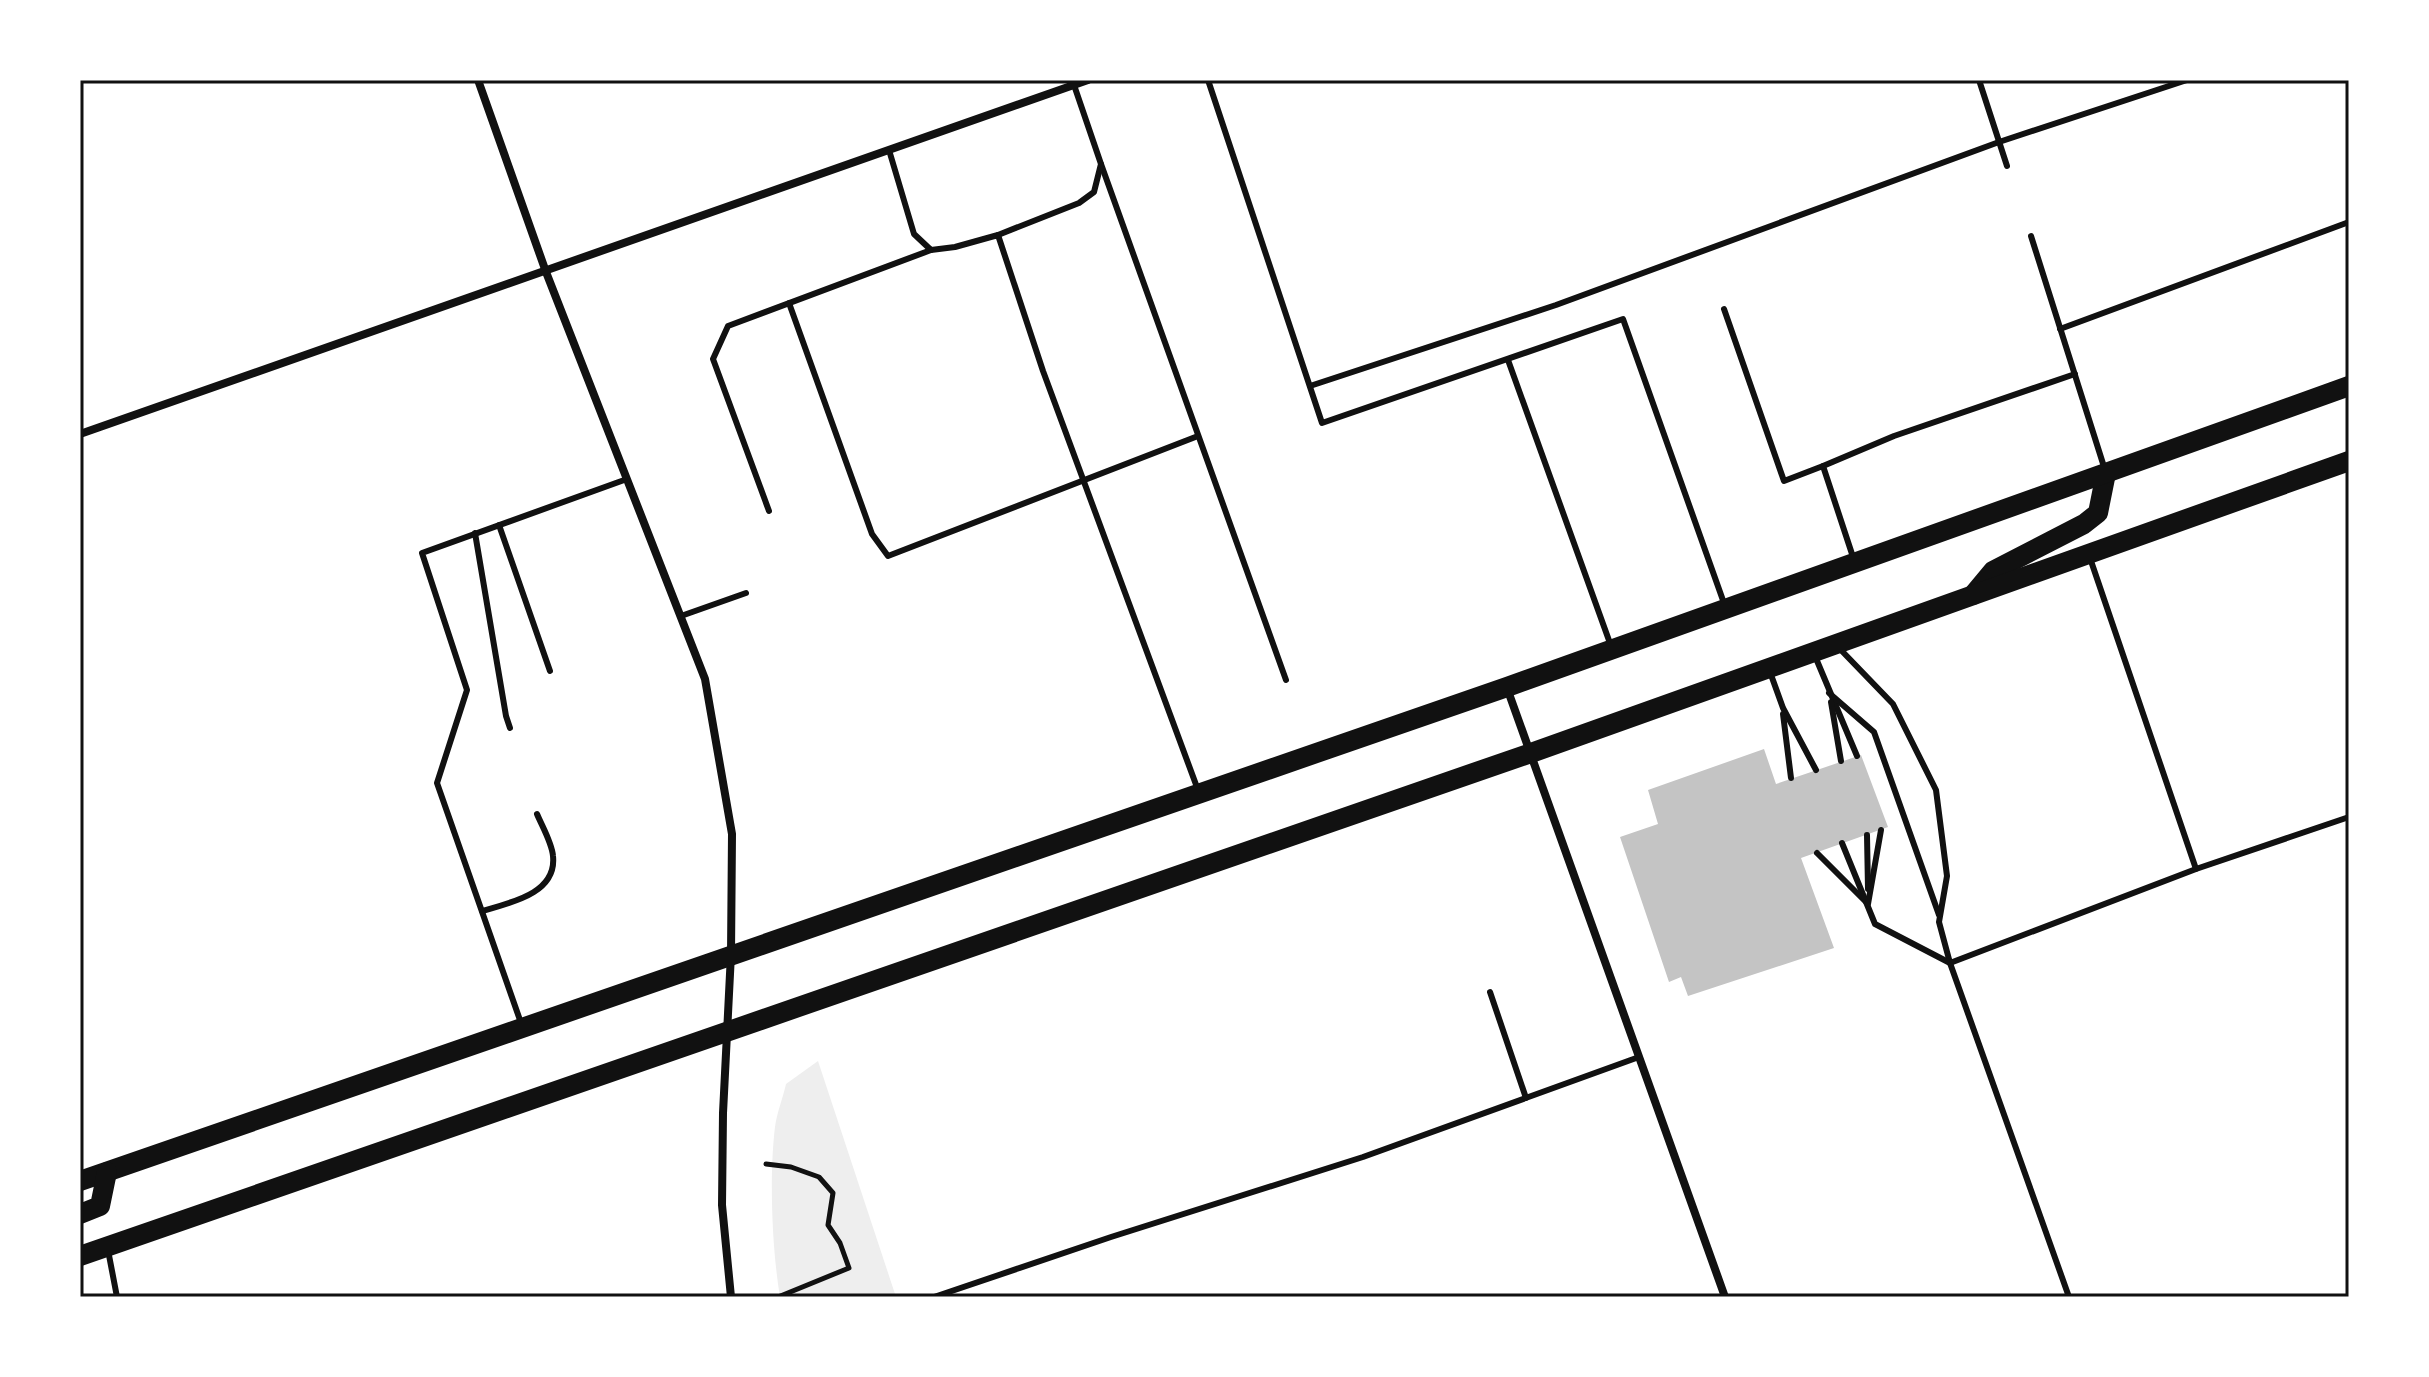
<svg xmlns="http://www.w3.org/2000/svg" width="2429" height="1377" font-family="Inter,sans-serif">
  <style>
    .green { fill: #eee }
    .building { fill: #c4c4c4 }
    .lines { fill: none; stroke-linecap: round; stroke-linejoin: round }
    .path { stroke: #111; stroke-width: 5 }
    .service { stroke: #111; stroke-width: 6 }
    .minor { stroke: #111; stroke-width: 8 }
    .primary { stroke: #111; stroke-width: 20 }
    .neatline { fill: none; stroke: #111; stroke-width: 3 }
  </style>
  <rect width="100%" height="100%" fill="#fff"/>
  <path class="green" d="M 818,1061 L 896,1297 L 780,1297 C 772,1249 769,1176 775,1127 C 777,1112 783,1098 786,1084 Z"/>
  <polygon class="building" points="1764,749 1776,784 1861,755 1888,827 1801,858 1834,948 1688,996 1681,977 1669,982 1620,837 1658,824 1648,790"/>
  <g class="lines">
    <polyline class="path" points="766,1164 791,1167 819,1177 833,1193 828,1225 840,1243 849,1268 778,1297"/>
    <g class="service">
      <polyline points="1208,80 1322,423 1623,319 1725,606"/>
      <polyline points="1979,80 2007,166"/>
      <polyline points="889,150 914,234 931,250 955,247 998,235 1043,371 1198,790"/>
      <polyline points="1101,164 1286,680"/>
      <polyline points="998,235 1079,203 1094,192 1101,164 1074,85"/>
      <polyline points="2031,236 2105,470"/>
      <polyline points="789,303 872,534 888,556 1198,436"/>
      <polyline points="1724,309 1784,481 1823,466"/>
      <polyline points="2060,329 2349,222"/>
      <polyline points="1508,360 1611,646"/>
      <polyline points="1310,386 1556,305 1999,142 2187,80"/>
      <polyline points="769,511 713,359 728,326 931,250"/>
      <polyline points="499,525 550,671"/>
      <polyline points="475,533 506,716 510,728"/>
      <polyline points="1853,557 1823,466 1894,436 2075,374"/>
      <polyline points="2090,558 2196,869"/>
      <polyline points="681,616 746,593"/>
      <polyline points="1839,648 1893,704 1936,790 1947,876 1939,922 1950,963 2069,1297"/>
      <polyline points="1815,656 1857,756"/>
      <polyline points="1770,672 1783,708 1816,770"/>
      <polyline points="1829,693 1874,732 1939,915"/>
      <polyline points="1831,702 1841,761"/>
      <polyline points="1783,714 1791,778"/>
      <polyline points="1867,835 1868,889"/>
      <polyline points="1842,843 1875,924 1950,963 2196,869 2349,817"/>
      <polyline points="1817,853 1866,902"/>
      <polyline points="1868,904 1881,830"/>
      <path d="M 482,911 C 509,903 557,894 553,856 C 552,843 542,826 537,814"/>
      <polyline points="1490,992 1526,1098"/>
      <polyline points="521,1023 437,783 467,690 422,553 627,479"/>
      <polyline points="108,1250 117,1297"/>
      <polyline points="934,1297 1111,1237 1363,1157 1639,1057"/>
    </g>
    <g class="minor">
      <polyline points="478,80 546,272 705,679 732,834 731,954 723,1113 722,1205 731,1297"/>
      <polyline points="80,434 1088,80"/>
      <polyline points="1507,688 1725,1297"/>
    </g>
    <g class="primary">
      <polyline points="1973,595 1993,571 2084,524 2098,513 2106,473"/>
      <polyline points="80,1181 1507,687 2349,386"/>
      <polyline points="80,1214 100,1206 107,1172"/>
      <polyline points="80,1256 1531,753 2349,461"/>
    </g>
  </g>
  <rect width="2429" height="1377" fill="none" stroke="#ffffff" stroke-width="164"/>
  <rect x="82" y="82" width="2265" height="1213" class="neatline"/>
</svg>
